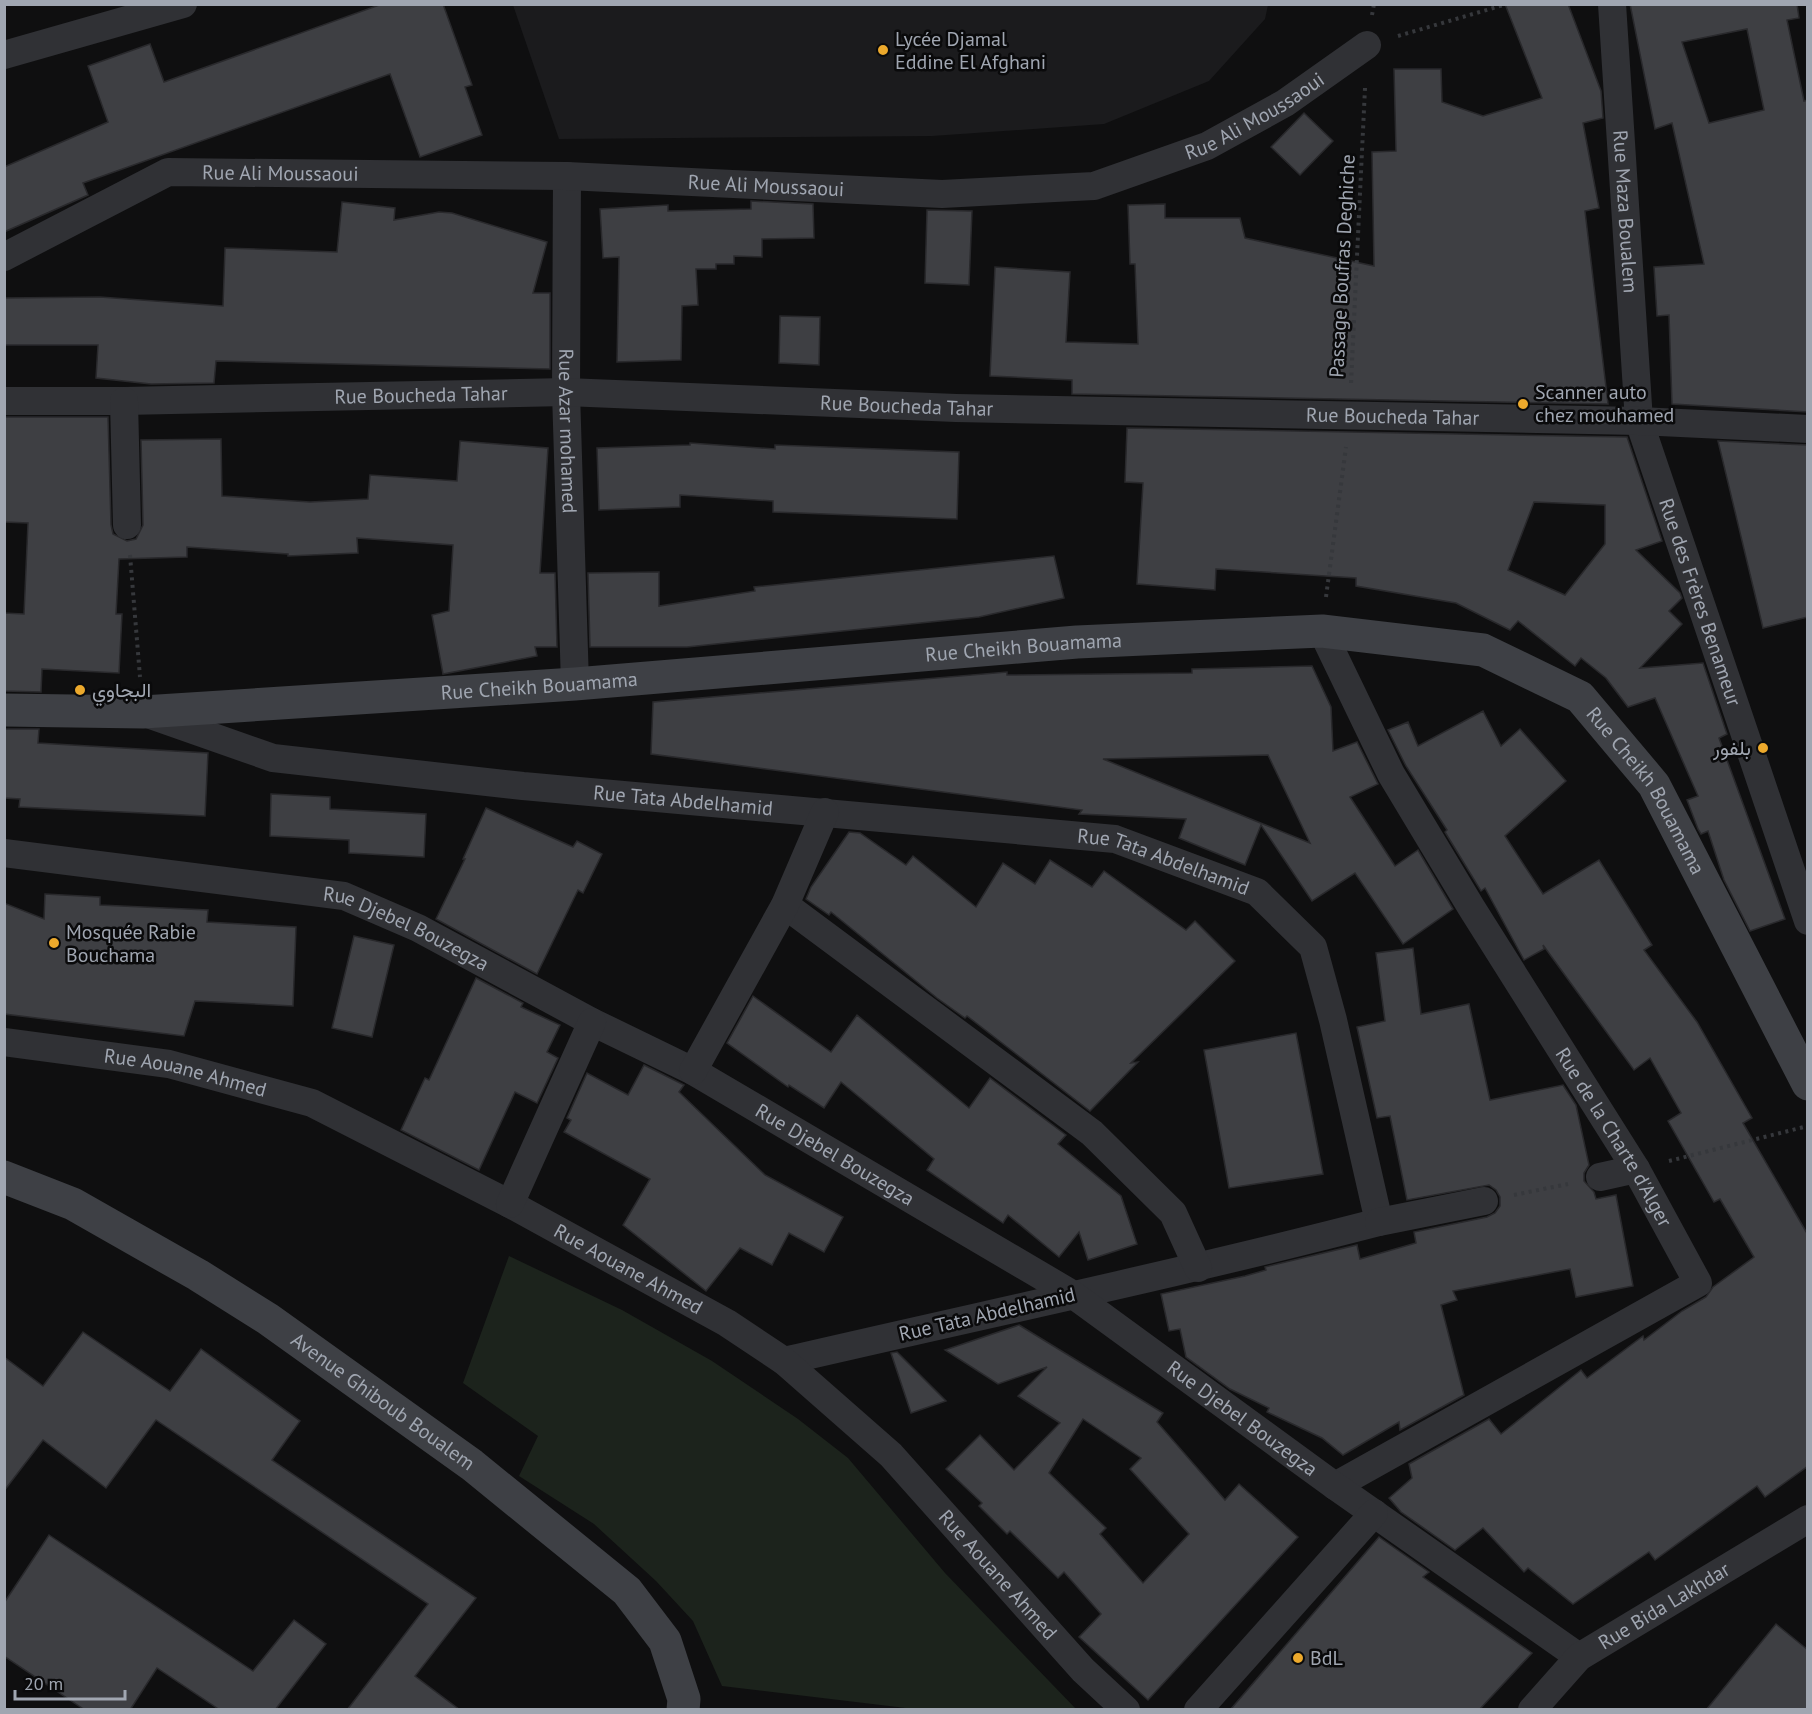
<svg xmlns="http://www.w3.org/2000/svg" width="1812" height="1714" font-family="'PT Sans',Vazirmatn,sans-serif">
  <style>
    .built { fill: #1b1b1d }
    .green { fill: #1c231c }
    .building { fill: #3e3f43; stroke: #29292c; stroke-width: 1.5; fill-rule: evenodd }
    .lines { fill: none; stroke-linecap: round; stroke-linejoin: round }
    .path { stroke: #36383c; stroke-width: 4; stroke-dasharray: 3 4.5; stroke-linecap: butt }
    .street { stroke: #303135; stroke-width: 28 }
    .secondary { stroke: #3e4045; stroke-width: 33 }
    .poi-dot { fill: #eca92c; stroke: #0a0a0b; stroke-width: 2 }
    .labels { text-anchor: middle; stroke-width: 5; stroke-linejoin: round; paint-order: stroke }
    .poi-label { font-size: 20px; fill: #a0a6b1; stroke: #0a0a0b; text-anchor: start }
    .street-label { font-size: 20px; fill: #a0a6b1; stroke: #0a0a0b }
  </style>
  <rect width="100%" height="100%" fill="#0f0f10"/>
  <polygon class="built" points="513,5 513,4 1268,5 1265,19 1209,81 1104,124 932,136 559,139"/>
  <polygon class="green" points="509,1256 622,1310 712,1361 798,1419 848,1458 945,1573 1076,1709 914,1709 722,1686 693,1621 656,1581 594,1524 519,1476 538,1436 463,1383"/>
  <g class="building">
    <polygon points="382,4 443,4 472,85 465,87 482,135 420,157 390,74 83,183 88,195 4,232 4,167 108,122 88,66 150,44 164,82"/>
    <polygon points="1505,4 1568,4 1601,91 1603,118 1583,123 1599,208 1585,211 1608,404 1072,394 1072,380 990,376 995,267 1070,272 1066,342 1138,344 1135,264 1130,264 1128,205 1165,204 1165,218 1240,218 1245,238 1374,266 1372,152 1396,151 1394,69 1441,69 1442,102 1483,116 1542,98"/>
    <path d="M 1630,4 L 1797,4 L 1799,18 L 1787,20 L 1804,101 L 1808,100 L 1808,412 L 1672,404 L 1669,315 L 1657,316 L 1654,267 L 1704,264 L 1672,123 L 1655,129 ZM 1747,29 L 1764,110 L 1709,123 L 1682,42 Z"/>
    <polygon points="1304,113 1333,141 1300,175 1271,147"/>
    <polygon points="751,201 813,204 814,238 762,239 762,257 734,256 734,264 716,264 716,269 696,269 698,305 682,306 681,360 617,362 619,257 603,258 600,209 668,205 668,211 751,209"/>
    <polygon points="342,202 395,208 394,220 439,212 452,213 547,242 533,293 550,293 550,369 216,361 214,383 151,384 96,378 98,345 4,345 4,298 100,297 223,306 225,248 337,252"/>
    <polygon points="927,210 972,211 969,285 925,283"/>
    <polygon points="780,316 820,317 819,365 779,363"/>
    <polygon points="4,417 108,417 111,525 113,534 127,541 136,539 143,525 141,440 221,439 222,496 310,502 368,499 370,475 457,481 460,441 548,448 540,573 555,573 557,647 535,647 537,656 443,674 432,615 449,611 453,545 357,538 358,553 288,556 288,554 187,547 187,557 119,559 116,614 122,614 119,673 42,669 41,692 4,691 4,613 24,614 28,523 4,522"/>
    <path d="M 1127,428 L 1627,437 L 1662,541 L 1636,550 L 1680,593 L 1682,598 L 1669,611 L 1682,624 L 1640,668 L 1703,663 L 1727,734 L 1719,738 L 1785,919 L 1750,931 L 1724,880 L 1708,831 L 1701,834 L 1698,829 L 1687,800 L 1698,796 L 1655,698 L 1628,707 L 1606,678 L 1581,658 L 1575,666 L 1518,621 L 1510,630 L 1456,603 L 1356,586 L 1356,578 L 1216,569 L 1215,590 L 1137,584 L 1143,483 L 1125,482 ZM 1534,502 L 1605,505 L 1605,544 L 1565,595 L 1508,570 Z"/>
    <polygon points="1718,441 1808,445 1808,617 1763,628"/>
    <polygon points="690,443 775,449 775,445 959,452 957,519 773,512 773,501 680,495 680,507 599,510 597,448 690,445"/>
    <polygon points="1054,556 1064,598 979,617 687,647 590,647 588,573 659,572 659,606 755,591 754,587"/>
    <path d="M 1312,666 L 1331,707 L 1333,751 L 1357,742 L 1378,784 L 1350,797 L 1395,866 L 1418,850 L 1453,909 L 1403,944 L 1355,873 L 1312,901 L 1261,825 L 1245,865 L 1179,838 L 1186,819 L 1079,814 L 1082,810 L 651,754 L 653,702 L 1007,672 L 1007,675 L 1192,673 L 1192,669 ZM 1268,755 L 1310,843 L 1103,759 Z"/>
    <polygon points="1483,711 1501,746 1520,729 1566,781 1505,836 1543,894 1599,860 1652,945 1644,950 1697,1022 1752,1118 1743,1123 1808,1235 1808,1466 1765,1497 1757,1486 1655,1560 1649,1552 1573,1604 1528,1568 1524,1572 1483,1528 1455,1550 1401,1512 1389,1498 1412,1478 1409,1464 1489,1419 1501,1434 1581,1370 1587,1378 1643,1336 1644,1340 1682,1311 1706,1297 1713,1287 1754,1257 1720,1199 1714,1202 1668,1121 1681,1113 1650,1058 1634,1070 1543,945 1544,949 1524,960 1485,888 1481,891 1445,832 1447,830 1406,766 1388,730 1408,722 1418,746"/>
    <polygon points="4,729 39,729 38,743 208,753 205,816 19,807 20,799 4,798"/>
    <polygon points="271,794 330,797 330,809 426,814 424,857 349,853 349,840 270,836"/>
    <polygon points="486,808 573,847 577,841 602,854 583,893 578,890 537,974 436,919 465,859 463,859"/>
    <polygon points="849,832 860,833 906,865 913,856 976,907 1003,863 1035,884 1050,860 1092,887 1104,871 1186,930 1195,921 1235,961 1131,1063 1138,1062 1090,1111 967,1016 965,1018 937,998 831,912 829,915 806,899 811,887"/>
    <polygon points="45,894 100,897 100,905 208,910 207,922 296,927 293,1006 195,1001 184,1036 4,1014 4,903 44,919"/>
    <polygon points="354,936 394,945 372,1037 332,1028"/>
    <polygon points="1413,948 1421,1014 1469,1004 1490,1100 1563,1085 1576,1105 1589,1165 1584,1173 1584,1181 1594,1192 1596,1199 1616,1195 1633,1286 1576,1297 1570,1269 1453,1291 1457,1300 1441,1305 1464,1395 1400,1430 1399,1422 1343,1455 1322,1438 1267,1412 1269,1408 1230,1389 1186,1357 1180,1329 1169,1331 1161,1294 1245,1276 1266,1270 1265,1267 1357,1245 1360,1259 1416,1243 1414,1232 1487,1217 1495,1213 1500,1206 1500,1197 1496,1190 1489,1185 1407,1200 1390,1116 1377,1118 1357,1027 1385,1021 1376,953"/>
    <polygon points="476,978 523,1003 521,1007 560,1025 547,1052 558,1058 537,1103 515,1092 479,1170 401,1130 425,1078 429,1080"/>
    <polygon points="753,996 831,1052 857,1015 969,1108 990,1078 1066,1135 1058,1144 1121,1196 1137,1244 1088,1260 1079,1232 1059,1257 1008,1215 1003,1223 927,1170 934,1159 841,1082 824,1108 789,1085 788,1087 727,1043"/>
    <polygon points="1296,1033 1323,1174 1229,1188 1204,1050"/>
    <polygon points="644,1065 684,1085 679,1092 765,1175 843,1217 824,1252 789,1233 772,1265 740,1248 706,1291 623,1225 650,1179 564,1132 571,1120 567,1118 587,1073 628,1095"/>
    <path d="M 1019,1325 L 1163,1413 L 1157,1422 L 1225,1500 L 1239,1484 L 1298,1537 L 1148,1700 L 1079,1637 L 1101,1614 L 1064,1572 L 1058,1578 L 1010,1531 L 1007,1534 L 979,1506 L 982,1503 L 946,1469 L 980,1435 L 1014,1470 L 1060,1423 L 1018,1396 L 1047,1367 L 998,1384 L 945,1350 ZM 1083,1419 L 1141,1458 L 1130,1469 L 1189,1534 L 1143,1583 L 1100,1534 L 1106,1528 L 1049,1473 Z"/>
    <polygon points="83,1332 170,1391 201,1349 300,1421 272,1460 476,1598 415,1676 460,1710 347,1710 428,1604 156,1420 106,1488 43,1440 4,1491 4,1357 43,1386"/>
    <polygon points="897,1352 946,1401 911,1413 891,1353"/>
    <polygon points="49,1535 253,1671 294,1620 326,1644 275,1710 220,1710 157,1668 130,1710 85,1710 4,1656 4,1603"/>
    <polygon points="1379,1537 1429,1572 1423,1577 1532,1653 1479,1710 1230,1710"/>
    <polygon points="1776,1624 1808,1650 1808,1710 1706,1710"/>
  </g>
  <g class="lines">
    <g class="path">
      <polyline points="1372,15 1374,4"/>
      <polyline points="1398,36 1507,4"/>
      <polyline points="1351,383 1365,88"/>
      <polyline points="130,555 140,677"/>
      <polyline points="1326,597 1346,447"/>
      <polyline points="1669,1161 1808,1126"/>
      <polyline points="1514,1195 1568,1184"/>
    </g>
    <g class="street">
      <path id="s1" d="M 1612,4 L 1639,421 L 1808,921"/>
      <polyline points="4,55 183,4"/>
      <path id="s2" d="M 567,176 L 566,392 L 575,684"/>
      <path id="s3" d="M 4,257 L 168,172 L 567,176 L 942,194 L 1094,186 L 1207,146 L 1285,103 L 1367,45"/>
      <path id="s4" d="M 4,401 L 124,401 L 566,392 L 956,408 L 1639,421 L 1808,429"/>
      <polyline points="124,401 127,525"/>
      <path id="s5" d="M 1322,631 L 1391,774 L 1471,907 L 1636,1169 L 1698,1283 L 1335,1486"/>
      <path id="s6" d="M 145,713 L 273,758 L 523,786 L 1115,839 L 1257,892 L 1313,947 L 1333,1020 L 1379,1222 C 1182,1273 982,1315 784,1361"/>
      <path id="s7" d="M 4,853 L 344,896 L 418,928 L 592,1022 L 693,1071 L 1072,1294 L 1335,1486 L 1579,1657"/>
      <polyline points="785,905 1092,1133 1173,1213 1198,1268"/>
      <path id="s8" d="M 4,1042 L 169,1064 L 312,1103 L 510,1204 L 727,1323 L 784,1361 L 891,1455 L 1083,1670 L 1126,1710"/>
      <polyline points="693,1071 785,905 825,812"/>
      <polyline points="1600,1177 1636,1169"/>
      <polyline points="510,1204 592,1022"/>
      <polyline points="1379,1222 1484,1201"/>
      <polyline points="1198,1710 1374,1513"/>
      <path id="s9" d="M 1532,1710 L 1579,1657 L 1808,1519"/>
    </g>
    <g class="secondary">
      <path id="s10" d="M 4,710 L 143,712 L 575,684 L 1077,642 L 1322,631 L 1483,650 L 1580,697 L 1654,785 L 1808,1084"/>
      <path id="s11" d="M 4,1177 L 73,1204 L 198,1275 L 268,1319 L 472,1465 L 627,1591 L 665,1641 L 684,1699 L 683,1710"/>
    </g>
  </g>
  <g class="poi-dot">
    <circle cx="883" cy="50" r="6"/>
    <circle cx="1523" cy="404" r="6"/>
    <circle cx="80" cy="690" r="6"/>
    <circle cx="1763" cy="748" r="6"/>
    <circle cx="54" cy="943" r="6"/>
    <circle cx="1298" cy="1658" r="6"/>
  </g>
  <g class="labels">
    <g class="poi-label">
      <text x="895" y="46">Lycée Djamal<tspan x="895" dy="23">Eddine El Afghani</tspan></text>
      <text x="1535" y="399">Scanner auto<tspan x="1535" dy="23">chez mouhamed</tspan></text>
      <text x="92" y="697">البجاوي</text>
      <text x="1751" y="755" text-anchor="end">بلفور</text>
      <text x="66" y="939">Mosquée Rabie<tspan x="66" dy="23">Bouchama</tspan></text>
      <text x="1310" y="1665">BdL</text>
    </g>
    <g class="street-label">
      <text dy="7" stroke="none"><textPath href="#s3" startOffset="1287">Rue Ali Moussaoui</textPath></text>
      <text dy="7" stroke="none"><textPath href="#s3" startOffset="297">Rue Ali Moussaoui</textPath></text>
      <text dy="7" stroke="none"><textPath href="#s3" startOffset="783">Rue Ali Moussaoui</textPath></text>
      <text dy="7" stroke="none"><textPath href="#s1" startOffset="208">Rue Maza Boualem</textPath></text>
      <text transform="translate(1342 266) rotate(-87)" y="7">Passage Boufras Deghiche</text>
      <text dy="7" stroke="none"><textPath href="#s4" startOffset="417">Rue Boucheda Tahar</textPath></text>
      <text dy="7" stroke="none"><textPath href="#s4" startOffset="903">Rue Boucheda Tahar</textPath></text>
      <text dy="7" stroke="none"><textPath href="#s4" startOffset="1389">Rue Boucheda Tahar</textPath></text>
      <text dy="7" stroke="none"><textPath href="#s2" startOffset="255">Rue Azar mohamed</textPath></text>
      <text dy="7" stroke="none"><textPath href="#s1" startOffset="609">Rue des Frères Benameur</textPath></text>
      <text dy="7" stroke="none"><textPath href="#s10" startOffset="1022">Rue Cheikh Bouamama</textPath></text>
      <text dy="7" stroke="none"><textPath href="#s10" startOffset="536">Rue Cheikh Bouamama</textPath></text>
      <text dy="7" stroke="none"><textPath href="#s10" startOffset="1706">Rue Cheikh Bouamama</textPath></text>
      <text dy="7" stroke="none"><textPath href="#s6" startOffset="548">Rue Tata Abdelhamid</textPath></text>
      <text dy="7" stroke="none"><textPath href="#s6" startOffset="1034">Rue Tata Abdelhamid</textPath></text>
      <text dy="7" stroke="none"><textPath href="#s7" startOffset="412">Rue Djebel Bouzegza</textPath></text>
      <text dy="7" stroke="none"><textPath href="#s8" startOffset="184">Rue Aouane Ahmed</textPath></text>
      <text dy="7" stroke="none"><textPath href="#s5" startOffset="585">Rue de la Charte d'Alger</textPath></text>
      <text dy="7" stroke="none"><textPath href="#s7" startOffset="898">Rue Djebel Bouzegza</textPath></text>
      <text dy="7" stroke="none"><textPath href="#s8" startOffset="672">Rue Aouane Ahmed</textPath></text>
      <text transform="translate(987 1314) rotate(-13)" y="7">Rue Tata Abdelhamid</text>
      <text dy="7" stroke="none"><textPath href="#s11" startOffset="442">Avenue Ghiboub Boualem</textPath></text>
      <text dy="7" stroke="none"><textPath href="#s7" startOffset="1384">Rue Djebel Bouzegza</textPath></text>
      <text dy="7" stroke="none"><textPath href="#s8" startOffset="1156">Rue Aouane Ahmed</textPath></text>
      <text dy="7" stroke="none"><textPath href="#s9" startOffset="170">Rue Bida Lakhdar</textPath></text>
    </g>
  </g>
  <rect width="1812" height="1714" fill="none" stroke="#a0a6b1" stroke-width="12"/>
  <path d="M15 1690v9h110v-9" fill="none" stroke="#a0a6b1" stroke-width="3"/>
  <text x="24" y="1690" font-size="18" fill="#a0a6b1" stroke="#0a0a0b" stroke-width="4.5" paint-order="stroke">20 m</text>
</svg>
